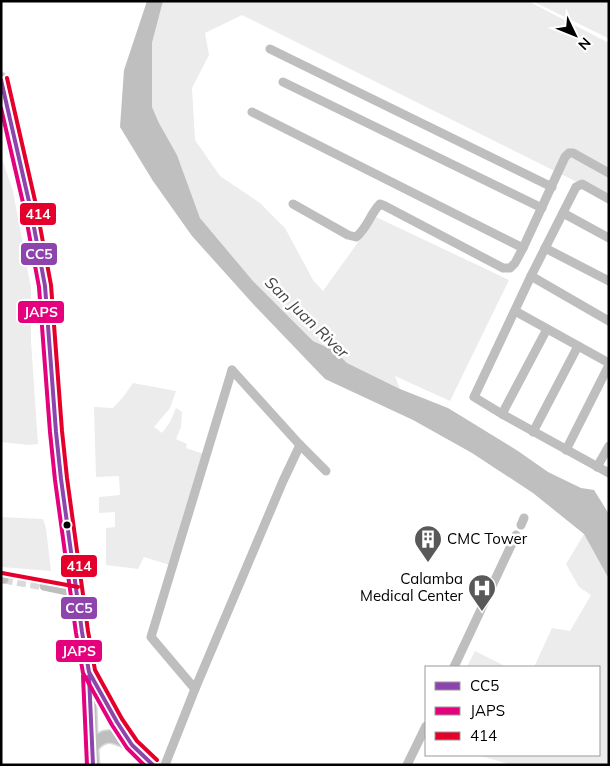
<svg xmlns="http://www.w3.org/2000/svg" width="610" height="766" font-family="Mulish,sans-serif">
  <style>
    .green { fill: #ececec }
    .water { fill: #bfbfbf }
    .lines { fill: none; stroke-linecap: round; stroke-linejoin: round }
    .minor-tunnel { stroke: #d9d9d9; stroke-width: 9; stroke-dasharray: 9 4.5; stroke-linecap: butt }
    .highway-casing { stroke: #dbdbdb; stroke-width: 15 }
    .minor { stroke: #bebebe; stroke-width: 9 }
    .highway { stroke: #bebebe; stroke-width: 12 }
    .bus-1-casing { stroke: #fff; stroke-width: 8 }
    .bus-2-casing { stroke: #fff; stroke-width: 8 }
    .bus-3-casing { stroke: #fff; stroke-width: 8 }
    .bus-1 { stroke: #8e44ad; stroke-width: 4 }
    .bus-2 { stroke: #e5007d; stroke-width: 4 }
    .bus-3 { stroke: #e4002b; stroke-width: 4 }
    .bus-dot { fill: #000; stroke: #fff; stroke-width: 2 }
    .labels { text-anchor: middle; stroke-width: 5; stroke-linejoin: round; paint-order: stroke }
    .poi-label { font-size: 15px; fill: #000; stroke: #fff; text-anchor: start }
    .water-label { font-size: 16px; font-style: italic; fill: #444; stroke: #fff }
    .line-badge { stroke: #fff; stroke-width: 2 }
    .badge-label { font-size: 14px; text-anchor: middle; font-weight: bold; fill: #fff }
  </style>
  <rect width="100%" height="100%" fill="#fff"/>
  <g class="green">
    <polygon points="163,1 528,1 609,43 609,198 242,15 205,33 209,55 192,88 195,140 220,176 260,203 285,228 313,280 323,291 376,217 509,280 450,401 395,376 400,389 347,363 334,351 313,341 253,281 200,218 177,155 159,123 152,107 152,43"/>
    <polygon points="532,1 609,1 609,37 608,38"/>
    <polygon points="1,156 13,191 31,288 31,341 38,444 29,445 1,442"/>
    <polygon points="133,383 176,391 170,408 154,427 162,433 170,422 176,408 182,412 181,427 176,439 187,444 186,448 204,454 170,565 144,557 138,569 106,565 106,528 115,527 115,512 99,513 99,497 120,495 119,476 96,477 94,407 113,408 124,396"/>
    <polygon points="1,517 43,519 46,528 51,571 1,567"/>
    <polygon points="584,534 609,578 609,765 512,765 478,755 599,755 599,667 534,667 552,628 570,631 591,595 579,587 566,564"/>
    <polygon points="475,651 507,667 467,667"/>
  </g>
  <polygon class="water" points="147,1 163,1 152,43 152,107 159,123 177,155 200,218 253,281 313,341 335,351 347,363 400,389 448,408 518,451 548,472 581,488 594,490 609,514 609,579 584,534 533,493 472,453 413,420 325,379 254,305 192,236 153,181 120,127 124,70"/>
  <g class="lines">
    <polyline class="minor-tunnel" points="4,579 44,586"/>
    <g class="highway-casing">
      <g id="highway">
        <polyline points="1,79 30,206 45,286 56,432 61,479 82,632 89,672 117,722 132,745 153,765"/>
        <polyline points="89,674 91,730 93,765"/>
        <path d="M 92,747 C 105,730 116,737 132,745"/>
      </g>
    </g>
    <g class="minor">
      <polyline points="270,49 552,187"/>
      <polyline points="283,82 542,208"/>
      <polyline points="252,112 523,248"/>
      <polyline points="609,199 582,184 576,187 531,276 474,397 502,414 609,473"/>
      <path d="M 293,204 L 348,235 L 356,237 C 367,229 370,214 380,204 L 385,206 L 503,268 L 510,268 L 515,263 L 523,248 L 565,157 L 569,153 L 573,153 L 609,173"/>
      <polyline points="563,213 609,238"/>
      <polyline points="545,248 609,281"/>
      <polyline points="531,276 609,321"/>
      <polyline points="515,311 609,363"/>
      <polyline points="232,370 300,445 326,471"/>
      <polyline points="502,414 547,329"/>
      <polyline points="533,432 578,346"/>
      <polyline points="566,450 609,365"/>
      <polyline points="597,467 609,446"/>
      <polyline points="521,525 524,518"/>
      <polyline points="1,579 4,579"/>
      <polyline points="44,586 77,593"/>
      <polyline points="454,667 516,535"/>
      <polyline points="195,689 151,637 232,370"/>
      <polyline points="165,765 195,689 283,481 300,445"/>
      <polyline points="407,765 426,726"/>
    </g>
    <use href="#highway" class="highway"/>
    <g class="bus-1-casing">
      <g id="bus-1">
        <polyline points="1,80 30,206 45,286 56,432 61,479 82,632 89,672 117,722 132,745 153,765"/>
        <polyline points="89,676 93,765"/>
      </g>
    </g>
    <g class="bus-2-casing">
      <g id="bus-2">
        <polyline points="1,108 24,207 39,287 50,432 55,480 76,633 83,673 112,725 127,748 144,765"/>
        <polyline points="83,676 87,765"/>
      </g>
    </g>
    <g class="bus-3-casing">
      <g id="bus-3">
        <polyline points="7,78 36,205 51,285 62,431 67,478 88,631 95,670 122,719 137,741 157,760"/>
        <polyline points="2,573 78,587"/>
      </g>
    </g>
    <use href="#bus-1" class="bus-1"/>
    <use href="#bus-2" class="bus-2"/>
    <use href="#bus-3" class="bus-3"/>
  </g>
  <defs>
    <g id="building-pin" transform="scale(1.4375)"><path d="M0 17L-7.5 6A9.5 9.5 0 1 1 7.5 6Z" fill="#595959" stroke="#fff"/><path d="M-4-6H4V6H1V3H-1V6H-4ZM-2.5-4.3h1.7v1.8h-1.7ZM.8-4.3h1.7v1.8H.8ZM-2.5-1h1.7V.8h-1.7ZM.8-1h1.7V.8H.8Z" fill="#fff"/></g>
    <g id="hospital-pin" transform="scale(1.4375)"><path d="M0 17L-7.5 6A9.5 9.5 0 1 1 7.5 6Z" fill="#595959" stroke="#fff"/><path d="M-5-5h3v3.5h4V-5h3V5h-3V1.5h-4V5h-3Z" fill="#fff"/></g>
  </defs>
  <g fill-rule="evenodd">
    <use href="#building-pin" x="428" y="539"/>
    <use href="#hospital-pin" x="482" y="588"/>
  </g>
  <circle class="bus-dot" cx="67" cy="525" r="4.5"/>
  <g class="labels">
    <g class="poi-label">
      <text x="447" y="544">CMC Tower</text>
      <text x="463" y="584" text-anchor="end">Calamba<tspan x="463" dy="17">Medical Center</tspan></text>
    </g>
    <g class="water-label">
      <text transform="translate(307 317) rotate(44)" y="6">San Juan River</text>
    </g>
  </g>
  <g class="line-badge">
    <rect x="19" y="202" width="38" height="24" rx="5" fill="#e4002b"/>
    <rect x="20" y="242" width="38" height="24" rx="5" fill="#8e44ad"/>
    <rect x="17" y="300" width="48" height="24" rx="5" fill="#e5007d"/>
    <rect x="60" y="554" width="38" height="24" rx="5" fill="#e4002b"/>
    <rect x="60" y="596" width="38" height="24" rx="5" fill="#8e44ad"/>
    <rect x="55" y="639" width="48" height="24" rx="5" fill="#e5007d"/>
  </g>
  <g class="badge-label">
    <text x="38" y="219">414</text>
    <text x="39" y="259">CC5</text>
    <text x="41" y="317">JAPS</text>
    <text x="79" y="571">414</text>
    <text x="79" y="613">CC5</text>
    <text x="79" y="656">JAPS</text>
  </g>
  <rect width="610" height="766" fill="none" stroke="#000000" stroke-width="5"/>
  <rect x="425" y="666" width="175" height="90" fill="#ffffff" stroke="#999999"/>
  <rect x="435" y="682" width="25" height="8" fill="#8e44ad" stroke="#999999"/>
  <text x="470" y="691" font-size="15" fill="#000000">CC5</text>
  <rect x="435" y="707" width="25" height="8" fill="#e5007d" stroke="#999999"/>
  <text x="470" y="716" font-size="15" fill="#000000">JAPS</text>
  <rect x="435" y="732" width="25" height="8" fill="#e4002b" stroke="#999999"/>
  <text x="470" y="741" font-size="15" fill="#000000">414</text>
  <g transform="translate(575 35) rotate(133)" stroke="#ffffff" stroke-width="4" paint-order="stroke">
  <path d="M0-4L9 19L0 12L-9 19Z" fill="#000000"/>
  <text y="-8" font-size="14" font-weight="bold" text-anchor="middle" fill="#000000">N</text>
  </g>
</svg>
